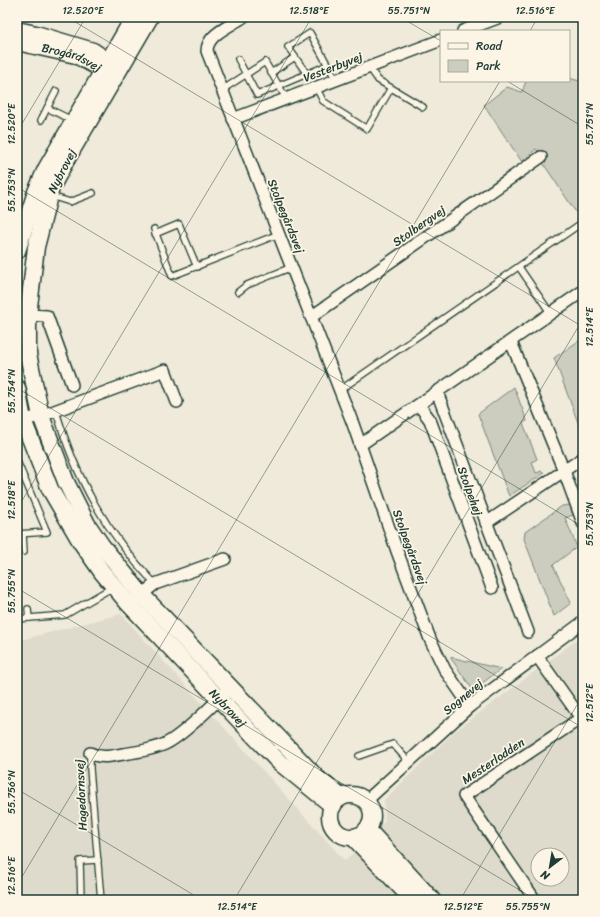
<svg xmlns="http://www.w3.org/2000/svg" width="600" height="917" font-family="Sriracha,sans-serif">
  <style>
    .built { fill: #dedbcc; fill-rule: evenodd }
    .green { fill: #cccdbf; stroke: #76857a }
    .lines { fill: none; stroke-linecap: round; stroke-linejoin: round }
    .lane-casing { stroke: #1f3d34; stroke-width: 8 }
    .street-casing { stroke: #1f3d34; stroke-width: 14 }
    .secondary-casing { stroke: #1f3d34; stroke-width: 19 }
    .lane { stroke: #fcf5e5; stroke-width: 5.5 }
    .street { stroke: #fcf5e5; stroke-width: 11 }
    .secondary { stroke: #fcf5e5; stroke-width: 16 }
    .ticks { fill: none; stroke: #1f3d34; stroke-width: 1; stroke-opacity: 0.45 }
    .labels { text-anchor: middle; stroke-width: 3.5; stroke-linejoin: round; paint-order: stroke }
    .street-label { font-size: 12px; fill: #1f3d34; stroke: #fcf5e5 }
    .neatline { fill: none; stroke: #1f3d34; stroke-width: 1.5 }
    .ticks-label { font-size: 10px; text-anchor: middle; fill: #1f3d34 }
  </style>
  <rect width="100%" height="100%" fill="#efeada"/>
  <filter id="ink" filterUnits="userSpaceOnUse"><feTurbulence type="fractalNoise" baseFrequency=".025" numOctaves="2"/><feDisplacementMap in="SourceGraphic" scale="8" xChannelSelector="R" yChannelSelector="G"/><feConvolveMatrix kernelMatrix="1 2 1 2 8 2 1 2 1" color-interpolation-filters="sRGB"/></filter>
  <g filter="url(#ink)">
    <path class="built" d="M 121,614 L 345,861 L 385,821 L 384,800 L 454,732 L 583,635 L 583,900 L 17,900 L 17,641 ZM 538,855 L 562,855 L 562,879 L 538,879 Z"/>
    <g class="green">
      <polygon points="569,78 583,82 583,210 577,214 543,163 547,159 536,149 522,162 484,105 507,87 522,92 526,81 569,81"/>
      <polygon points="583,338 583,436 554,358"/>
      <polygon points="514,387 527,421 523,423 537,459 532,462 536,473 542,471 544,473 509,496 478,414"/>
      <polygon points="570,505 573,515 565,518 577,547 553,565 571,603 554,616 524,539 525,532 562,506"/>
      <polygon points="450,657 501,669 473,690"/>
    </g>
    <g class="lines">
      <g class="lane-casing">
        <g id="lane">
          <polyline points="238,59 257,95 328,65"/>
          <polyline points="369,67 378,80 423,107"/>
          <polyline points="271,73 295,57"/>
          <polyline points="307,74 288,47 310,33 336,80"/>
          <polyline points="316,87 323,101 367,129 391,88"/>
          <polyline points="222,90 265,62 286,98"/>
          <polyline points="47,108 72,120"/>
          <polyline points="41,120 56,91"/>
          <polyline points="51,196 70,202 93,193"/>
          <polyline points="154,229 172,276 279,234"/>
          <polyline points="155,234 179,224 197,267"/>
          <polyline points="519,267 551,314"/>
          <polyline points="238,292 247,285 292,267"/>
          <polyline points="340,390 583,222"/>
          <path d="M 56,411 C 77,481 105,531 155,584"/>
          <polyline points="17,461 47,532 17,534"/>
          <polyline points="23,534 24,552"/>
          <polyline points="28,609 29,618"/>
          <polyline points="17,619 65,615 113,587"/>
          <polyline points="90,753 90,769 101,900"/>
          <polyline points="359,756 393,744 409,762"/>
          <polyline points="81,900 80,861 98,860"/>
        </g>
      </g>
      <g class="street-casing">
        <g id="street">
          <path d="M 243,17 C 231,26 207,34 207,51 L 353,424 L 397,551 L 430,639 L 445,670 L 470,706"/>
          <polyline points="463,31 500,17"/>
          <polyline points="233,119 441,40"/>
          <polyline points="28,315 47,316 72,385"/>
          <polyline points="311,317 541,157"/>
          <polyline points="511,342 564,471 583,523"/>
          <polyline points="437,392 528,632"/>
          <polyline points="419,405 430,420 492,588"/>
          <polyline points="23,420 41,416 165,370 177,402"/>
          <polyline points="360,445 583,291"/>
          <polyline points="486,523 583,458"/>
          <polyline points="136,599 155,584 225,559"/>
          <polyline points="537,656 583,721"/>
          <path d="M 90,753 C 101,759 112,756 123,754 C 137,752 152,750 165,744 C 182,736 210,708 224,694"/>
          <polyline points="366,801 470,706 583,622"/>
          <polyline points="535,900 464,796 581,718"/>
        </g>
      </g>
      <g class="secondary-casing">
        <g id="secondary">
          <polyline points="150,17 65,162 51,188 36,247 28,315 28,354 41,416 66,482 87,524 102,546 141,594 317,778 341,797"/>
          <path d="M 17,30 L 36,34 L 93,51 C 101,56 110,63 110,73"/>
          <path id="s1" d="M 17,42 L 76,55 L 103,70 L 111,70"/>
          <polyline points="17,251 36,192 46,169 134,17"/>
          <path id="s2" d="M 17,388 L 23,420 L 50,489 L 81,542 L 102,572 L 129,604 L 279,762 L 333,806"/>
          <circle cx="351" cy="816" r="21"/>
          <polyline points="367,829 432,900"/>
          <polyline points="353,837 413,900"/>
        </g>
      </g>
      <use href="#lane" class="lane"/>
      <use href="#street" class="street"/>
      <use href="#secondary" class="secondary"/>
    </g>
  </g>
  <path class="ticks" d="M 67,17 L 583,327M 400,17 L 441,41M 530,31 L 538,17M 507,81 L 583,127M 17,132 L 86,17M 17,187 L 583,527M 17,388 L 583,728M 17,509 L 312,17M 17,588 L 536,900M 17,789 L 202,900M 17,885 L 500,81M 234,900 L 583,319M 460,900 L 583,695"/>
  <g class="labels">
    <g class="street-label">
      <text dy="4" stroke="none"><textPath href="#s1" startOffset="57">Brogårdsvej</textPath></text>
      <text transform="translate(333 67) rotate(-21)" y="4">Vesterbyvej</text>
      <text transform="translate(62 171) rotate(-63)" y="4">Nybrovej</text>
      <text transform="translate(286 216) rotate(68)" y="4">Stolpegårdsvej</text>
      <text transform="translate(419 226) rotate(-35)" y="4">Stolbergvej</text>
      <text transform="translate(470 491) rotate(70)" y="4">Stolpehøj</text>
      <text transform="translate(410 547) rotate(70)" y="4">Stolpegårdsvej</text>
      <text transform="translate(463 697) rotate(-40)" y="4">Sognevej</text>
      <text dy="4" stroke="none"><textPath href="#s2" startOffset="390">Nybrovej</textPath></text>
      <text transform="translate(493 761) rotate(-34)" y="4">Mesterlodden</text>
      <text transform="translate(81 795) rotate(-93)" y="4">Hagedornsvej</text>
    </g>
  </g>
  <rect width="600" height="917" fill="none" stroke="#fcf5e5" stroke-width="44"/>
  <rect x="440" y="30" width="130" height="52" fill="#fcf5e5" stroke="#a4ab9e"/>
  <rect x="448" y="43" width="20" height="6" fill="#fcf5e5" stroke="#a4ab9e"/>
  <text x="476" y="50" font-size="12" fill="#1f3d34">Road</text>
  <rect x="448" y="60" width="20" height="12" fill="#cccdbf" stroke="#a4ab9e"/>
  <text x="476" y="70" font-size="12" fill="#1f3d34">Park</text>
  <g transform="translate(550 867) rotate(211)"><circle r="19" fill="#fcf5e5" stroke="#a4ab9e"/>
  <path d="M0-3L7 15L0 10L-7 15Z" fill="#1f3d34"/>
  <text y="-6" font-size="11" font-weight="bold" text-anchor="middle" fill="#1f3d34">N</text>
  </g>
  <rect x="22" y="22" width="556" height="873" class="neatline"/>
  <g class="ticks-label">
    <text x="83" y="14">12.520°E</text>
    <text x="309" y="14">12.518°E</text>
    <text x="409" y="14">55.751°N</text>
    <text x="535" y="14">12.516°E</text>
    <text transform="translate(589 124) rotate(-90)" y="4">55.751°N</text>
    <text transform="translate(11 124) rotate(-90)" y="4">12.520°E</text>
    <text transform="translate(11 190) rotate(-90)" y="4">55.753°N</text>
    <text transform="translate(589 327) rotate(-90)" y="4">12.514°E</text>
    <text transform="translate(11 391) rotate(-90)" y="4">55.754°N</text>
    <text transform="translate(11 500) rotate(-90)" y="4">12.518°E</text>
    <text transform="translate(589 524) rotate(-90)" y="4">55.753°N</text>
    <text transform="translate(11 591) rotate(-90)" y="4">55.755°N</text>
    <text transform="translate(589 703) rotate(-90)" y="4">12.512°E</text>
    <text transform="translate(11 792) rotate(-90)" y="4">55.756°N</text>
    <text transform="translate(11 876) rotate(-90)" y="4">12.516°E</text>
    <text x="237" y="910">12.514°E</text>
    <text x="463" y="910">12.512°E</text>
    <text x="528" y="910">55.755°N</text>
  </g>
</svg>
